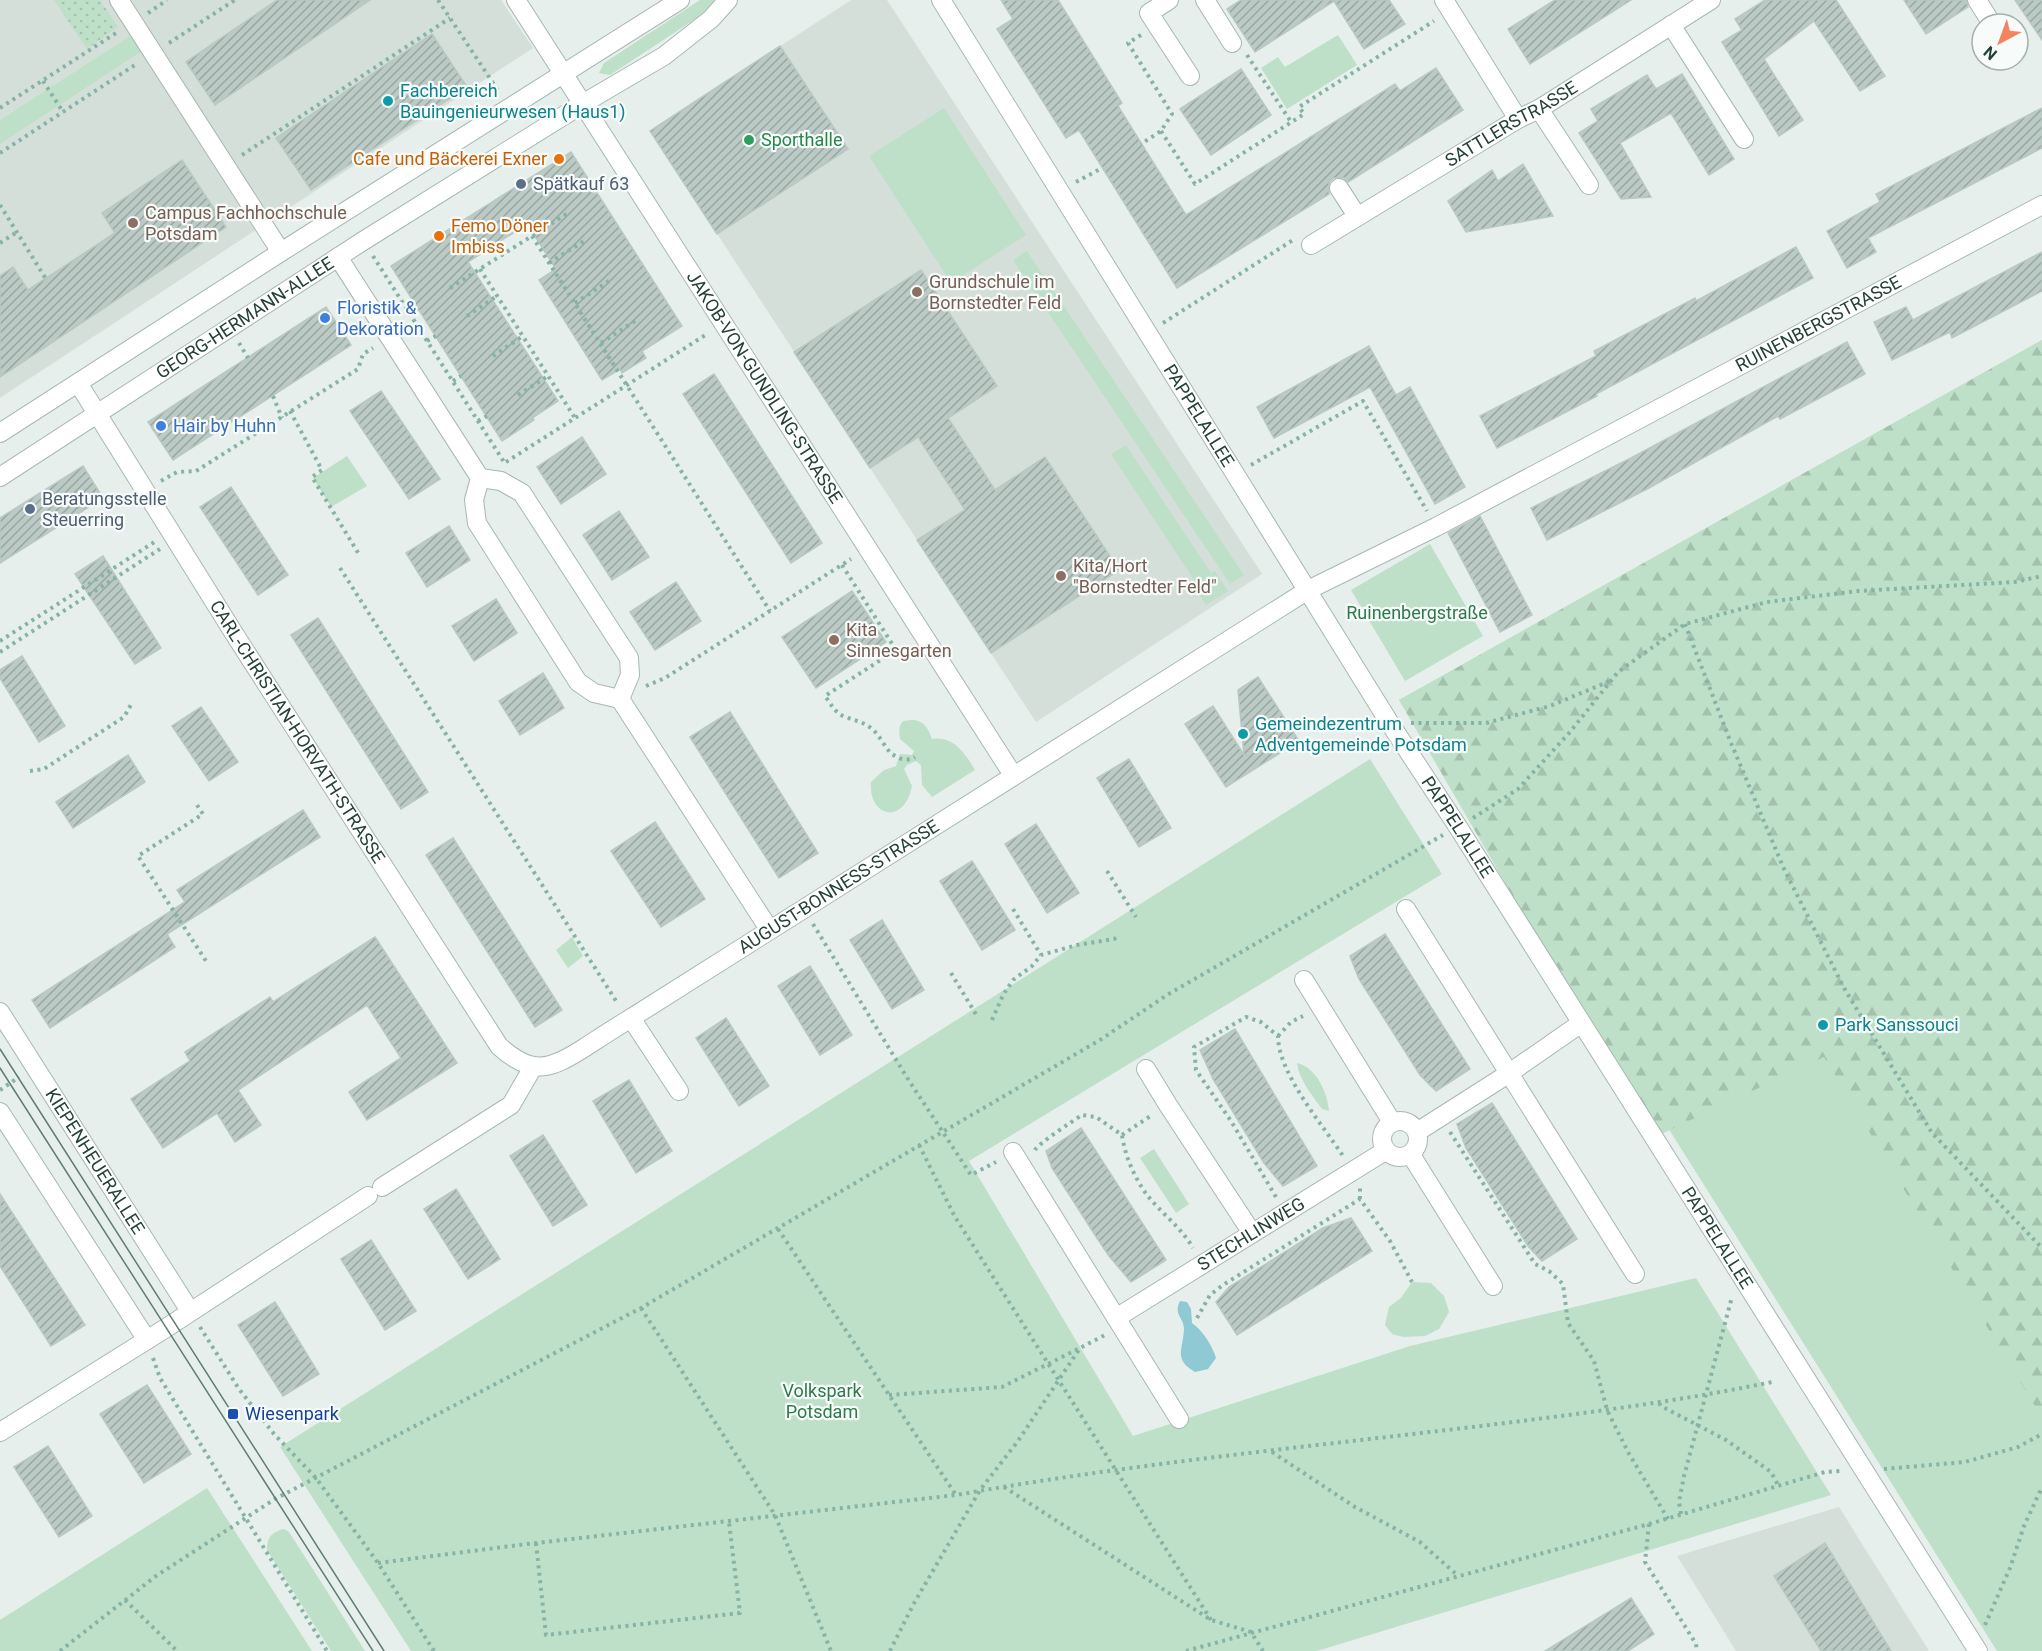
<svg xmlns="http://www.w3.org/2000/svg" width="2042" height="1651" font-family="Roboto,sans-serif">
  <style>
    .built { fill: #d4dfda }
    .green { fill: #bfe0c8 }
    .forest { fill: url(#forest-firs) }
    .garden { fill: url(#garden-dots) }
    .water { fill: #8ec9d4 }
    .building { fill: url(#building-hatch); stroke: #b8c9c2; stroke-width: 1.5 }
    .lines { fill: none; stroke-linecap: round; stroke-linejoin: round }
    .minor-casing { stroke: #a8b8b2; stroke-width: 20 }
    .path { stroke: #86b3a5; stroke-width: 4; stroke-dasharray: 3 4.5; stroke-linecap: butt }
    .minor { stroke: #fff; stroke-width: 18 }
    .tram { stroke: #5f7d75; stroke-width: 1.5 }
    .culture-dot { fill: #0f9aa8; stroke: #f7fbf9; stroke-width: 2 }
    .leisure-dot { fill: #2e9e5b; stroke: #f7fbf9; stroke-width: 2 }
    .food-dot { fill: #e8710a; stroke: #f7fbf9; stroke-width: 2 }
    .service-dot { fill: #5c6f8a; stroke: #f7fbf9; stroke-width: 2 }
    .education-dot { fill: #8d6e63; stroke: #f7fbf9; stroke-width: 2 }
    .shop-dot { fill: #3f7fe0; stroke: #f7fbf9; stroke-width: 2 }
    .transit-dot { fill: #1a4fb4; stroke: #f7fbf9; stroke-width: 2 }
    .labels { text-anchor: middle; stroke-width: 4.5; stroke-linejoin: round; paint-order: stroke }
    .culture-label { font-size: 18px; fill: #0d838f; stroke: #f7fbf9; text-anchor: start }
    .street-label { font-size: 18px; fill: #24423a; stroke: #f7fbf9 }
    .leisure-label { font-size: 18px; fill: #27864d; stroke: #f7fbf9; text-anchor: start }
    .food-label { font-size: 18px; fill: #c56008; stroke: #f7fbf9; text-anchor: end }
    .service-label { font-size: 18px; fill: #4e5e75; stroke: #f7fbf9; text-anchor: start }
    .education-label { font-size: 18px; fill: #785e54; stroke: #f7fbf9; text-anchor: start }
    .shop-label { font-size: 18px; fill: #366cbe; stroke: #f7fbf9; text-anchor: start }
    .park-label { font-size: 18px; fill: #2d7a4b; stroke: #f7fbf9 }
    .transit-label { font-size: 18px; fill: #164399; stroke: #f7fbf9; text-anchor: start }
  </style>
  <defs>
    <pattern id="forest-firs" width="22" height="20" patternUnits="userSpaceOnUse" patternTransform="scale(1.5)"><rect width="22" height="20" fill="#bfe0c8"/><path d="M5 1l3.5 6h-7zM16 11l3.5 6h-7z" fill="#a4c1ad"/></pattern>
    <pattern id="garden-dots" width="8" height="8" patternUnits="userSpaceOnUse" patternTransform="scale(1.5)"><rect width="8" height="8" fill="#bfe0c8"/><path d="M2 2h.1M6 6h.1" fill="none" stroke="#a4c1ad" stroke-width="1.8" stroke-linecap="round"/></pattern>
    <pattern id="building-hatch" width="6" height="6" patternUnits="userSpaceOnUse" patternTransform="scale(1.5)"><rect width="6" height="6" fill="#bbcac4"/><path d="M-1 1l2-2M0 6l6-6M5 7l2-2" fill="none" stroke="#98a6a0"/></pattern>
  </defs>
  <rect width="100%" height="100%" fill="#e6efeb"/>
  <g class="built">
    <polygon points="0,0 501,0 533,48 0,398"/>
    <polygon points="851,0 887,0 1262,574 1036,722 650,131"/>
    <polygon points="1839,1507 1929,1651 1736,1651 1677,1556"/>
  </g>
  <g class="green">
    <polygon points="700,0 716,0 706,12 610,75 599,73 604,63"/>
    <polygon points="135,33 145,49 0,144 0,120"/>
    <polygon points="1338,35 1357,65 1287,109 1261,68 1278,57 1285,67"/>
    <polygon points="944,108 1026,235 951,283 869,156"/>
    <polygon points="1027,251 1244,575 1230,584 1013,260"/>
    <polygon points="2042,340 2042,1651 1997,1651 1399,700"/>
    <polygon points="1126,445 1211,573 1215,571 1228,591 1206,605 1193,585 1196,583 1111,454"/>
    <polygon points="347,456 367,486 331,507 313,478"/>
    <polygon points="1430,544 1483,636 1405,681 1351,590"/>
    <path d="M 911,720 C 924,720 928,728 932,739 C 953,735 966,754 975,770 L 932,797 L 922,785 L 921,765 L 916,761 L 907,765 L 904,769 L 912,786 C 904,826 868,817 871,782 L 884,770 L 896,766 L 900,754 L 912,755 L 914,751 L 900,739 C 899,732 898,727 903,721 Z"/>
    <polygon points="1370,759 1442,874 969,1161 1133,1436 1410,1346 1696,1278 1831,1495 1317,1651 411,1651 280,1447"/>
    <polygon points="572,937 583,956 568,968 556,950"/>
    <path d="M 1297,1063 C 1316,1067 1328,1093 1329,1111 L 1322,1109 C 1312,1095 1299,1080 1297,1063 Z"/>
    <polygon points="1154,1149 1189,1204 1176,1213 1140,1158"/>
    <polygon points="1412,1282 1431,1283 1444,1296 1449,1312 1439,1329 1425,1336 1403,1337 1392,1334 1385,1325 1389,1307 1401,1298"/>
    <polygon points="207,1488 312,1651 0,1651 0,1620"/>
    <path d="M 283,1529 L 288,1531 L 291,1535 L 365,1651 L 331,1651 L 267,1550 C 267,1537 271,1533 283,1529 Z"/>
  </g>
  <polygon class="forest" points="2042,340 2042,1418 1824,1057 1653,1138 1399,700"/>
  <polygon class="garden" points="54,0 100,0 118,27 87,49"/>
  <path class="water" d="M 1180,1301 L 1187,1302 L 1191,1309 L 1192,1323 C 1203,1331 1212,1345 1216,1358 L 1208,1369 L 1195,1372 C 1173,1359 1183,1350 1184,1329 C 1184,1317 1173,1315 1180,1301 Z"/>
  <g class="building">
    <polygon points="277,0 370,0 215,105 186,62"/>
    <polygon points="1001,0 1058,0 1122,103 1118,106 1186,215 1395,84 1400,91 1436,68 1463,110 1348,182 1344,178 1333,178 1329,183 1329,194 1177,288 1079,130 1066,138 997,29 1013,19"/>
    <polygon points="1241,0 1389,0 1405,24 1364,49 1334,1 1255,52 1227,9"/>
    <polygon points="1555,0 1631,0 1530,64 1508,29"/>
    <polygon points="1765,0 1836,0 1885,76 1860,91 1814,21 1764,59 1803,120 1779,136 1722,42 1742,30 1735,19"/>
    <polygon points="1904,0 1966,0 1968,7 1926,34"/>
    <polygon points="2015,0 2042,0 2042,40"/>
    <polygon points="432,34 467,87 311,190 276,138"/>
    <polygon points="780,46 848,149 717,234 650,131"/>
    <polygon points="1241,69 1271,115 1211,155 1180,109"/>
    <polygon points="1682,74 1734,159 1709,175 1671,113 1620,143 1651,197 1621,199 1579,133 1598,121 1591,109 1647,75 1656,89"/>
    <polygon points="2042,108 2042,148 1868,238 1876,252 1847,268 1827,231 1880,202 1876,194"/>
    <polygon points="571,152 682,326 642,351 646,358 622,373 620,369 602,380 539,280 556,269 527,224 468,262 558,401 532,418 534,420 502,441 391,266"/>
    <polygon points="182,160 226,227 0,377 0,276 13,267 28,290 115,233 102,213"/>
    <polygon points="1523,164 1553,216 1466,232 1448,201 1492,170 1498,181"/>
    <polygon points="1796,247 1813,278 1596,394 1597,396 1497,448 1480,416 1596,356 1594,351 1695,298 1696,301"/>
    <polygon points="2042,252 2042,291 1952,338 1950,332 1892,360 1874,322 1906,307 1913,320"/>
    <polygon points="921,270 997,386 948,418 995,490 1045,457 1119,570 991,653 917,540 965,510 918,437 870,468 794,352"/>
    <polygon points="326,307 351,345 173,460 148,422"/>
    <polygon points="1847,342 1865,374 1780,419 1778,416 1647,489 1547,540 1531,508 1631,458"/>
    <polygon points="1369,346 1396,395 1410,387 1465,487 1435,504 1370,387 1274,438 1257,407"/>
    <polygon points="714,374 822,543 791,563 683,394"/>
    <polygon points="381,391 440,479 409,499 350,411"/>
    <polygon points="582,437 606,474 561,504 537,467"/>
    <polygon points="83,466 103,498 0,563 0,518"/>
    <polygon points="231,487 288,575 258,595 200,507"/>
    <polygon points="619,511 649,557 612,580 583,535"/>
    <polygon points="1480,516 1532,615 1500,632 1448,533"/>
    <polygon points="449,526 470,560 427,587 406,553"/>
    <polygon points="103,556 161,648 135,664 75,574"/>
    <polygon points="676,582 701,621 655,650 630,612"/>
    <polygon points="852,591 886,642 816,688 782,637"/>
    <polygon points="496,599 517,633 474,661 452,626"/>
    <polygon points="318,618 428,792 401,809 291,635"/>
    <polygon points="22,656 65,726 39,742 0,678 0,670"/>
    <polygon points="543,673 564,708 520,735 499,701"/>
    <polygon points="1258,677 1299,741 1226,787 1185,724 1213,706 1244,755 1238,690"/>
    <polygon points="201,707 238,762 209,781 172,726"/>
    <polygon points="730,712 818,853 779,878 690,737"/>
    <polygon points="128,755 145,782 73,828 56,802"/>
    <polygon points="1129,759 1171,828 1139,847 1097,778"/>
    <polygon points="303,810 320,837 167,934 175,947 50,1028 32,1000 185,902 177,890"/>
    <polygon points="655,822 705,899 661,927 611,851"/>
    <polygon points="1036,824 1079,893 1047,913 1005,844"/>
    <polygon points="453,838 562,1010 535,1027 426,855"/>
    <polygon points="972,861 1015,930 982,950 940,881"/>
    <polygon points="882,920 924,990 892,1009 850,940"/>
    <polygon points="1385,934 1470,1069 1436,1091 1420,1075 1403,1048 1359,979 1350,956"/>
    <polygon points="375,937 457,1063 367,1120 349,1092 401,1058 367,1005 238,1090 261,1125 235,1142 217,1113 163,1148 131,1099 190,1061 185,1052 270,997 273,1002"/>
    <polygon points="810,966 852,1035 820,1055 778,986"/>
    <polygon points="726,1018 769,1086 739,1106 696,1038"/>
    <polygon points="1235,1029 1317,1166 1283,1186 1264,1163 1213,1079 1200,1050"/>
    <polygon points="629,1080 672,1151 636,1173 593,1101"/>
    <polygon points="1492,1103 1577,1239 1542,1261 1528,1246 1466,1148 1457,1124"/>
    <polygon points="1081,1128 1166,1260 1131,1282 1109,1256 1095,1235 1052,1168 1046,1151"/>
    <polygon points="543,1135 587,1205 553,1226 510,1156"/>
    <polygon points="456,1189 500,1259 468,1279 424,1209"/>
    <polygon points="0,1194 85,1325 51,1346 0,1266"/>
    <polygon points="1351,1218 1372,1251 1237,1335 1216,1302 1229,1287 1323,1228"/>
    <polygon points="371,1240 416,1311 385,1330 341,1259"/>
    <polygon points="275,1302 319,1374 283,1396 238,1325"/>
    <polygon points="147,1385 191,1454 144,1483 100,1414"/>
    <polygon points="48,1446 92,1516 59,1537 14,1467"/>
    <polygon points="1825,1543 1891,1651 1821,1651 1774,1576"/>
    <polygon points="1631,1598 1654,1634 1628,1651 1545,1651"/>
  </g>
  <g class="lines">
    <g class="minor-casing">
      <g id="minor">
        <polyline points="119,0 281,252"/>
        <path id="s1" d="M 516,0 L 1013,775"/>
        <path id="s2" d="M 941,0 L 1389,722 L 1458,827 L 1978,1651"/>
        <polyline points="1169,0 1149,13 1190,76"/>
        <polyline points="1205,0 1232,43"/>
        <polyline points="1444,0 1518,119"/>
        <polyline points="1977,0 1992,24"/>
        <polyline points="1671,25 1744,139"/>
        <polyline points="1539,109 1589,185"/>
        <polyline points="1339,188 1357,216"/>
        <path id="s3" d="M 1311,245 L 1518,119 L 1539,109 L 1711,0"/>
        <polyline points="338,257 480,478 474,500 477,523 578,682 594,693 620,699 769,929"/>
        <path id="s4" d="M 78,383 L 235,635 L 499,1046 C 532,1076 549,1070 584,1048 C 598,1039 613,1029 628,1020 L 1308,590 L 1436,527 L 2042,205"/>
        <polyline points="0,433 281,252 680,0"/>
        <path id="s5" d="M 0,477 L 363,241 L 584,103 L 664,56 L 711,19 L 728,0"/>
        <polyline points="480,478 501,481 522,493 629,658 630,675 620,699"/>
        <polyline points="1406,909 1635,1274"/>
        <polyline points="1304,980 1392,1122"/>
        <path id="s6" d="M 0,1012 L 190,1311"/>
        <polyline points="631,1018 679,1091"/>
        <polyline points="1146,1069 1168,1105 1252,1233"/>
        <polyline points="0,1112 147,1340"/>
        <circle cx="1400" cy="1139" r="18"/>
        <polyline points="1417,1132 1508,1074 1580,1024"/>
        <polyline points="1013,1152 1179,1419"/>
        <polyline points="1411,1155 1493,1286"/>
        <polyline points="382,1187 511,1105 533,1067"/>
        <path id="s7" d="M 1116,1318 L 1385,1151"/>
        <polyline points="0,1432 166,1328 368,1196"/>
      </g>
    </g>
    <g class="path">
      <polyline points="438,0 499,92"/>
      <polyline points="148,13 167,0"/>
      <polyline points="1141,35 1128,43 1172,114 1161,131 1141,144"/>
      <polyline points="169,43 235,0"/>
      <polyline points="1247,55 1291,122"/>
      <polyline points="43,81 63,112"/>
      <polyline points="0,108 116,33"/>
      <polyline points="1161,131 1195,184 1304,114 1299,107 1434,21"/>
      <polyline points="0,153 138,63"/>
      <polyline points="242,155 450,18"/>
      <polyline points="1076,182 1102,168"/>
      <polyline points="0,205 46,279"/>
      <polyline points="532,236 770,611"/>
      <polyline points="0,243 17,232"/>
      <polyline points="373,256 504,462"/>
      <polyline points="549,263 584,241"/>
      <polyline points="480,269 575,418"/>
      <polyline points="450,288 568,213"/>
      <polyline points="575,303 609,281"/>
      <polyline points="409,314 418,308"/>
      <polyline points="467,316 497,296"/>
      <polyline points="1163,323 1293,240"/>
      <polyline points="427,341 436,336"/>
      <polyline points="239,343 248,358"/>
      <polyline points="601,343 635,321"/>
      <polyline points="493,356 523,336"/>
      <polyline points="453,381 461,376"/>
      <polyline points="518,395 548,376"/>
      <polyline points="273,396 282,418"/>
      <polyline points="290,411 322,470 312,477 360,556"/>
      <polyline points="478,421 487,416"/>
      <polyline points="506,462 707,334"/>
      <polyline points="1251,465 1363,401 1427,511"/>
      <polyline points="161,481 177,472 196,471 358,369 363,354 373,348"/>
      <path d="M 842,565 L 896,650 L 825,696 C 831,704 835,713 845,717 C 854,720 863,722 871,728 C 880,735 884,747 892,754 C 899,759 908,762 915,757"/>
      <polyline points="340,568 618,1004"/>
      <polyline points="1685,624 1731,743 1784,869 1844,988 1932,1133 2042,1248"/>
      <polyline points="0,641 156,541"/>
      <polyline points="0,652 160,549"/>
      <polyline points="646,686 665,678 851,559"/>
      <polyline points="1411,723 1486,723 1550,706 1610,681"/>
      <polyline points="30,771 44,769 124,717 132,703"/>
      <polyline points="197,805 203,814 138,856 206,961"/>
      <polyline points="1473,818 1518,789 1570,732 1618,672 1685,624 1767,602 1858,591 2015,582 2042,576"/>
      <polyline points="1107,871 1136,917"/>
      <polyline points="1013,909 1041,955"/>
      <polyline points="813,924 906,1076 971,1175 996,1162"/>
      <polyline points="951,973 977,1016"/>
      <polyline points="992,1020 1003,995 1013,980 1032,966 1041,955 1077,945 1114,939 1119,936"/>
      <polyline points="1278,1036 1291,1022 1303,1016"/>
      <polyline points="0,1090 19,1077"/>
      <polyline points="1450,1132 1535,1264 1549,1271 1563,1284 1568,1323 1594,1361 1607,1410 1628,1452 1668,1519"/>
      <polyline points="1122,1135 1152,1115"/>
      <polyline points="919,1145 955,1217 1211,1620"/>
      <path d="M 1035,1150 C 1039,1143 1073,1121 1082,1115 L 1096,1117 L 1122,1135 C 1125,1156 1134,1177 1147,1195 C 1161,1213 1181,1227 1193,1248"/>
      <path d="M 1276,1197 L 1231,1121 L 1196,1070 L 1194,1047 L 1246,1017 L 1261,1022 L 1278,1036 C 1278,1073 1322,1124 1343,1156"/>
      <polyline points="1360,1199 1360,1188"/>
      <polyline points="778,1229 956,1495"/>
      <polyline points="641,1308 775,1515 831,1651"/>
      <polyline points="1197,1318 1210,1295 1223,1285 1360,1199 1390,1241 1412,1282"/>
      <polyline points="200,1327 239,1389 274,1434 316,1478 378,1563 434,1651"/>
      <polyline points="153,1358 160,1378 327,1651"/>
      <polyline points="889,1395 1002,1387 1080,1348"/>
      <polyline points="1659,1403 1661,1406 1726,1440 1771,1472 1778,1485"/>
      <polyline points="1272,1452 1355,1507 1420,1542 1457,1575"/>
      <polyline points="1884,1469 1965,1462 2018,1447 2042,1434"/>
      <polyline points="1004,1487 1211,1620 1251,1632 1263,1651"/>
      <polyline points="1681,1514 1679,1502 1684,1476 1732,1297"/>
      <polyline points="1649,1524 1645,1562 1696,1644 1697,1651"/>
      <polyline points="536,1543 546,1635 740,1613 729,1522"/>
      <path d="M 378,1563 L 519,1545 L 956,1495 C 1130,1464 1306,1447 1481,1426 C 1578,1414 1675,1402 1772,1382"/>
      <polyline points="125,1600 177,1651"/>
      <polyline points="1985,1625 2010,1568 2024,1526 2042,1487"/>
      <polyline points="60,1651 156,1576 275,1499 641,1308 1100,1040 1167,995 1443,835"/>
      <polyline points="890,1651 913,1605 980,1490 1018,1441 1080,1348 1105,1335"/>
      <polyline points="1186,1651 1649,1524 1825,1472 1841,1471"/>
    </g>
    <use href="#minor" class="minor"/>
    <g class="tram">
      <polyline points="0,1049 384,1651"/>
      <polyline points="0,1068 373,1651"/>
    </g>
  </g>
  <g class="culture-dot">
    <circle cx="388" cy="101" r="6"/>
    <circle cx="1243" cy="734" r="6"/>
    <circle cx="1823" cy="1025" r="6"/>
  </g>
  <circle class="leisure-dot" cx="749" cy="140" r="6"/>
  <g class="food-dot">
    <circle cx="559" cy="159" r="6"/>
    <circle cx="439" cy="236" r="6"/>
  </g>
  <g class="service-dot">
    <circle cx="521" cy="184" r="6"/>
    <circle cx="30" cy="509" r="6"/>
  </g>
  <g class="education-dot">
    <circle cx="133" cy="223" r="6"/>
    <circle cx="917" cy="292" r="6"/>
    <circle cx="1061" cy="576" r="6"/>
    <circle cx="834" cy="640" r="6"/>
  </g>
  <g class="shop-dot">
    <circle cx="325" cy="318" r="6"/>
    <circle cx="161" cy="426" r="6"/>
  </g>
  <rect class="transit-dot" x="227" y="1408" width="12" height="12" rx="3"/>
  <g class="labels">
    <g class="culture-label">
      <text x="400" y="97">Fachbereich<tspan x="400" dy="21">Bauingenieurwesen (Haus1)</tspan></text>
      <text x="1255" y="730">Gemeindezentrum<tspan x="1255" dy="21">Adventgemeinde Potsdam</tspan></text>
      <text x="1835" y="1031">Park Sanssouci</text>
    </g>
    <g class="street-label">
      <text dy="6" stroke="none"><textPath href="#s3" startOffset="234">SATTLERSTRASSE</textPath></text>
      <text dy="6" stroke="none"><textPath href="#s5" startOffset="292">GEORG-HERMANN-ALLEE</textPath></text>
      <text dy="6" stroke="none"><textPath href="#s4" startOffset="2313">RUINENBERGSTRASSE</textPath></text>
      <text dy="6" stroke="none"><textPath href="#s1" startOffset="460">JAKOB-VON-GUNDLING-STRASSE</textPath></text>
      <text dy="6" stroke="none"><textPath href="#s2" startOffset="489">PAPPELALLEE</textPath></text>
      <text dy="6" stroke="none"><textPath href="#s4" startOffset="412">CARL-CHRISTIAN-HORVATH-STRASSE</textPath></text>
      <text dy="6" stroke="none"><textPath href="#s2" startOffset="975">PAPPELALLEE</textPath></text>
      <text dy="6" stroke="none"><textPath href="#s4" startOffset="1182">AUGUST-BONNESS-STRASSE</textPath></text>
      <text dy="6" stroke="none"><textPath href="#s6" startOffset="177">KIEPENHEUERALLEE</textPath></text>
      <text dy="6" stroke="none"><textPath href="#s7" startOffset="159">STECHLINWEG</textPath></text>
      <text dy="6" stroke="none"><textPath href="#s2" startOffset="1461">PAPPELALLEE</textPath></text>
    </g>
    <g class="leisure-label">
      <text x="761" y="146">Sporthalle</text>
    </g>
    <g class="food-label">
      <text x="547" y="165">Cafe und Bäckerei Exner</text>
      <text x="451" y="232" text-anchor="start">Femo Döner<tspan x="451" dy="21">Imbiss</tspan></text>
    </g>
    <g class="service-label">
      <text x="533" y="190">Spätkauf 63</text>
      <text x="42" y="505">Beratungsstelle<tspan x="42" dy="21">Steuerring</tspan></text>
    </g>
    <g class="education-label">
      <text x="145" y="219">Campus Fachhochschule<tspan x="145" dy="21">Potsdam</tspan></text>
      <text x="929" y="288">Grundschule im<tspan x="929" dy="21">Bornstedter Feld</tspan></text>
      <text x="1073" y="572">Kita/Hort<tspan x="1073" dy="21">"Bornstedter Feld"</tspan></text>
      <text x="846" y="636">Kita<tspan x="846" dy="21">Sinnesgarten</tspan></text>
    </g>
    <g class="shop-label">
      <text x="337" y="314">Floristik &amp;<tspan x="337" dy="21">Dekoration</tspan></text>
      <text x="173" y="432">Hair by Huhn</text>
    </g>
    <g class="park-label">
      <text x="1417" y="619">Ruinenbergstraße</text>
      <text x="822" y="1397">Volkspark<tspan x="822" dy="21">Potsdam</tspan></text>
    </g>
    <g class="transit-label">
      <text x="245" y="1420">Wiesenpark</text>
    </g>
  </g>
  <g transform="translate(2000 42) rotate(221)"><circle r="28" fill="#f7fbf9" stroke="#a3b1ad" stroke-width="1.5"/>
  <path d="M0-4.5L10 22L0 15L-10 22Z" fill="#f4845f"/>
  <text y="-9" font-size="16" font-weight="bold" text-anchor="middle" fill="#24423a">N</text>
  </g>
</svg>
